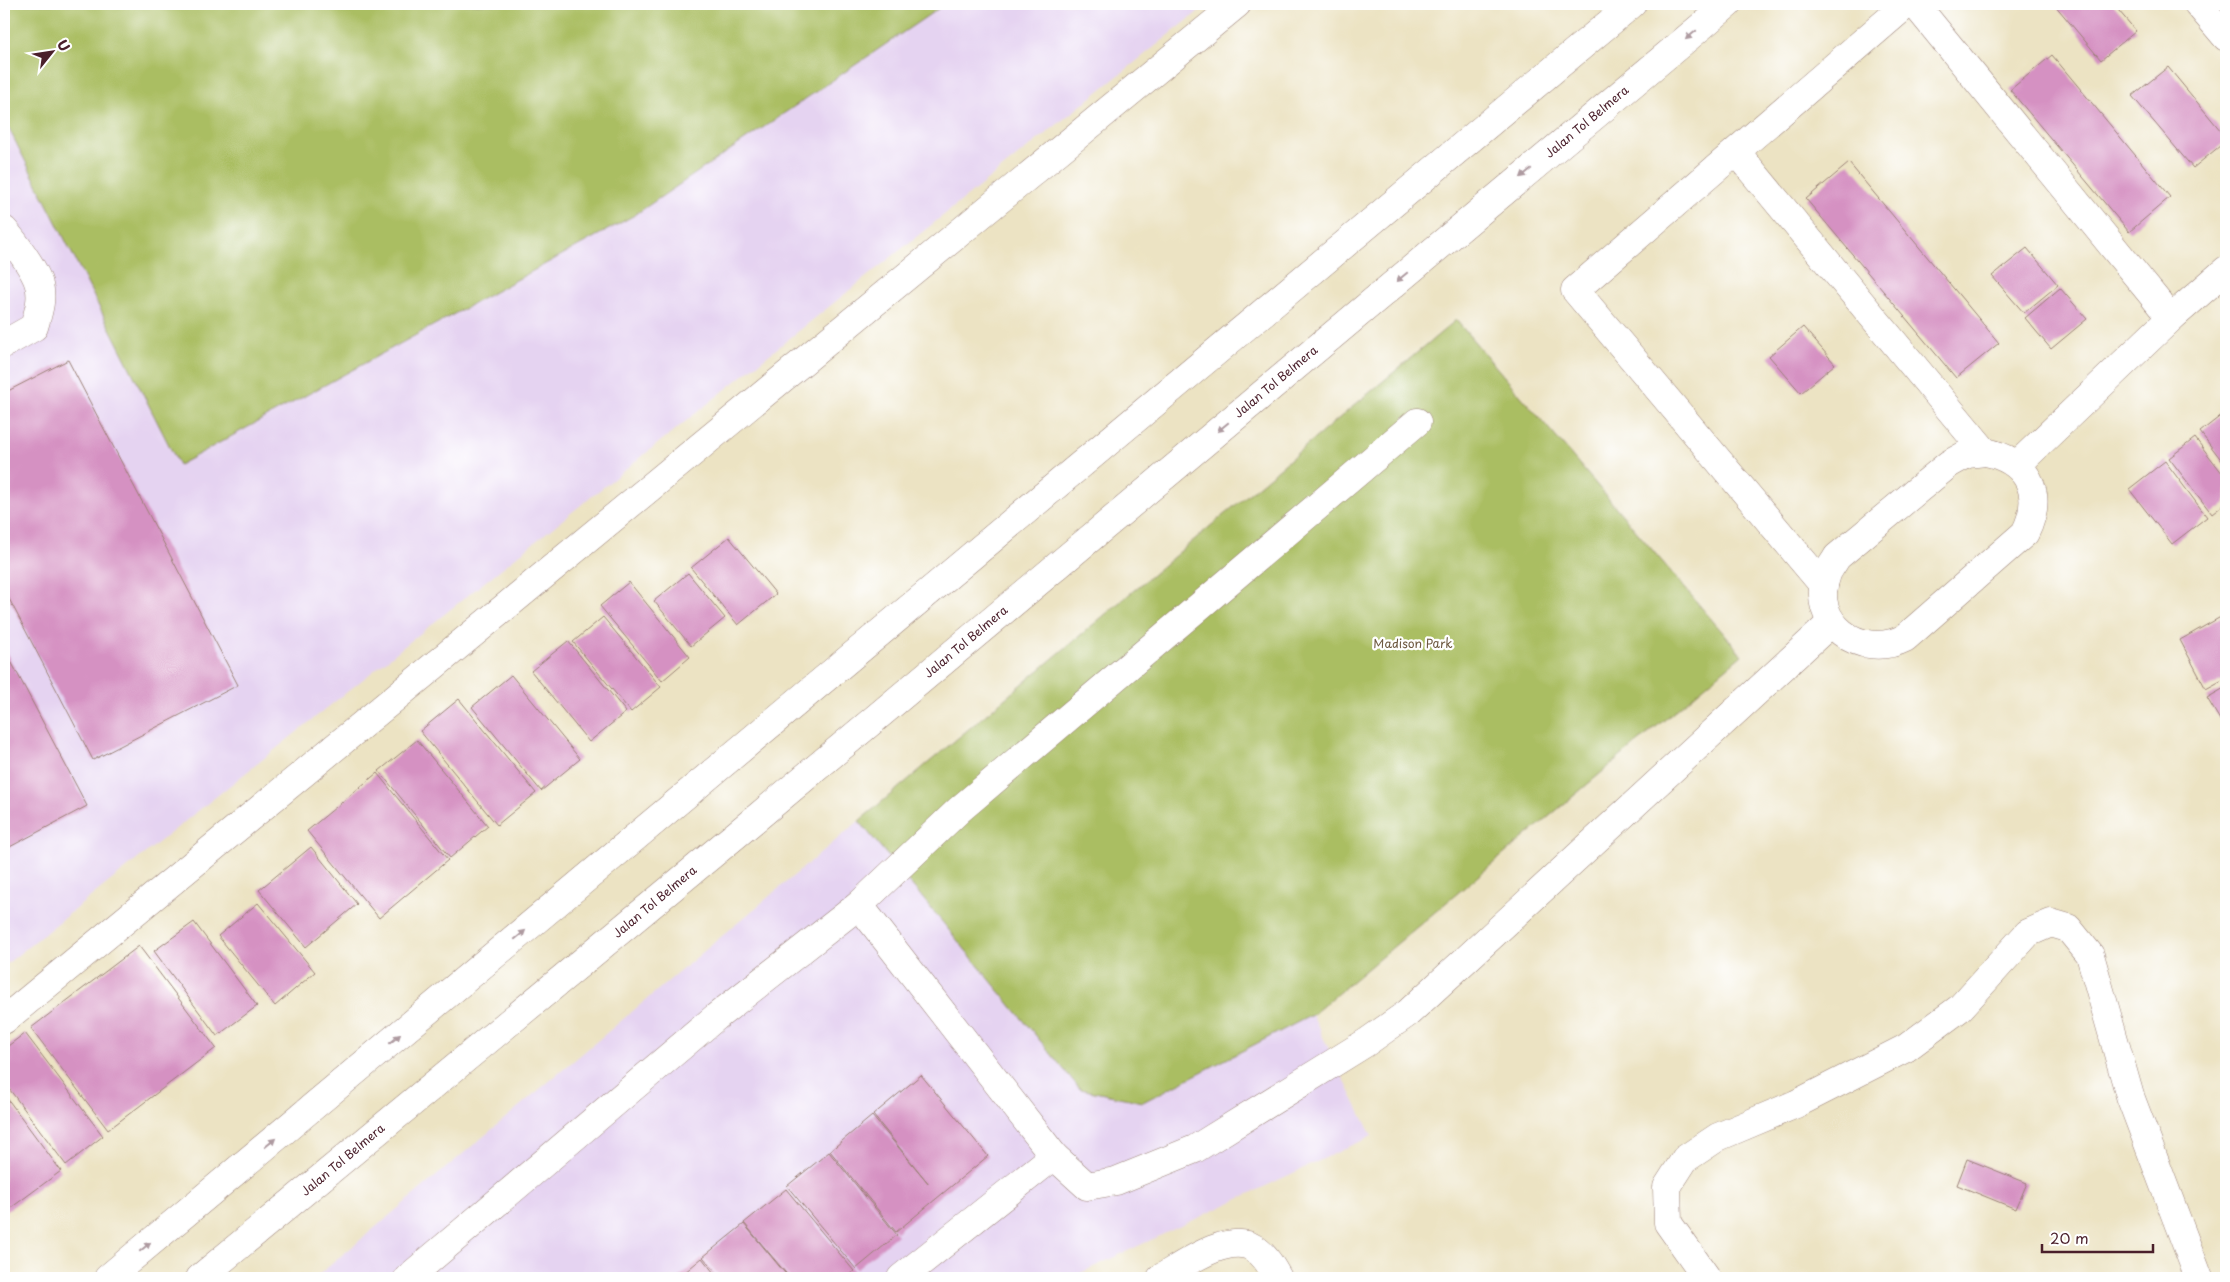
<svg xmlns="http://www.w3.org/2000/svg" width="2230" height="1282" font-family="'Playpen Sans',sans-serif">
  <style>
    .built { fill: #e5d3f1 }
    .green { fill: #aabe62; stroke: #7a6e46 }
    .building { fill: #d591c2 }
    .lines { fill: none; stroke-linecap: round; stroke-linejoin: round }
    .minor-casing { stroke: #9b8177; stroke-width: 29 }
    .highway-casing { stroke: #9b8177; stroke-width: 29 }
    .minor { stroke: #fff; stroke-width: 28 }
    .highway { stroke: #fff; stroke-width: 28 }
    .oneway { fill: #ae9aa0 }
    .labels { text-anchor: middle; stroke-width: 4.5; stroke-linejoin: round; paint-order: stroke }
    .street-label { font-size: 12px; fill: #4a1f2b; stroke: #fff }
    .park-label { font-size: 12px; fill: #6c573e; stroke: #fff }
  </style>
  <rect width="100%" height="100%" fill="#fff"/>
  <filter id="ink" filterUnits="userSpaceOnUse"><feTurbulence type="fractalNoise" baseFrequency=".02" numOctaves="2"/><feDisplacementMap in="SourceGraphic" scale="10" xChannelSelector="R" yChannelSelector="G"/><feConvolveMatrix kernelMatrix="1 2 1 2 8 2 1 2 1" color-interpolation-filters="sRGB"/></filter>
  <filter id="wash" filterUnits="userSpaceOnUse"><feTurbulence type="fractalNoise" baseFrequency=".0096" numOctaves="4" result="noise"/><feDisplacementMap in="SourceGraphic" scale="20" xChannelSelector="R" yChannelSelector="G"/><feGaussianBlur stdDeviation="1.12" result="paint"/><feColorMatrix in="noise" values="0 0 0 0 0 0 0 0 0 0 0 0 0 0 0 0 0 1.4 0 .05"/><feComposite in="paint" operator="in"/></filter>
  <g filter="url(#wash)">
    <rect width="100%" height="100%" fill="#ece3c3"/>
    <g class="built">
      <polygon points="4,4 1208,4 4,966"/>
      <polygon points="859,821 1080,1089 1143,1102 1312,1015 1372,1136 1070,1278 315,1278"/>
    </g>
    <g class="green">
      <polygon points="4,4 945,4 633,216 179,465 4,119"/>
      <polygon points="1456,320 1742,655 1312,1015 1143,1102 1080,1089 859,821"/>
    </g>
    <g id="blocks">
      <g class="building">
        <polygon points="2054,4 2113,4 2136,31 2101,60"/>
        <polygon points="2052,55 2170,197 2129,232 2010,90"/>
        <polygon points="2168,67 2226,137 2226,141 2193,168 2132,96"/>
        <polygon points="1849,163 1999,343 1956,378 1806,199"/>
        <polygon points="2027,248 2058,285 2024,313 1992,276"/>
        <polygon points="2060,288 2087,319 2051,349 2025,318"/>
        <polygon points="1803,327 1835,364 1801,393 1769,356"/>
        <polygon points="68,360 238,685 93,760 4,589 4,393"/>
        <polygon points="2223,414 2226,418 2226,466 2200,432"/>
        <polygon points="2195,438 2226,478 2226,503 2212,514 2169,458"/>
        <polygon points="2165,461 2207,517 2172,544 2129,489"/>
        <polygon points="729,537 776,594 738,625 691,568"/>
        <polygon points="688,573 725,618 691,646 654,601"/>
        <polygon points="629,582 690,657 662,681 600,606"/>
        <polygon points="2226,614 2226,678 2206,689 2180,640"/>
        <polygon points="603,617 661,687 631,712 573,642"/>
        <polygon points="568,641 626,712 589,742 531,671"/>
        <polygon points="4,648 87,806 4,850"/>
        <polygon points="511,675 580,759 541,791 472,707"/>
        <polygon points="2226,687 2226,723 2223,725 2207,698"/>
        <polygon points="459,699 536,793 497,825 420,731"/>
        <polygon points="417,740 488,826 450,858 379,771"/>
        <polygon points="377,773 448,860 379,918 307,831"/>
        <polygon points="311,847 357,904 306,947 259,890"/>
        <polygon points="258,903 315,972 275,1006 218,936"/>
        <polygon points="194,922 257,1006 217,1036 154,951"/>
        <polygon points="139,946 216,1048 108,1130 31,1028"/>
        <polygon points="25,1033 103,1136 66,1165 4,1082 4,1049"/>
        <polygon points="921,1075 988,1156 896,1232 830,1151 872,1116 929,1184 873,1115"/>
        <polygon points="4,1094 61,1171 4,1213"/>
        <polygon points="829,1152 897,1235 856,1269 787,1186"/>
        <polygon points="1967,1159 2027,1183 2016,1209 1957,1185"/>
        <polygon points="786,1189 854,1271 845,1278 790,1278 744,1223"/>
        <polygon points="744,1224 789,1278 721,1278 703,1257"/>
        <polygon points="702,1258 718,1278 678,1278"/>
      </g>
    </g>
  </g>
  <g filter="url(#ink)">
    <use href="#blocks" fill-opacity="0" stroke="#9b8177" stroke-width="1"/>
    <g class="lines">
      <g class="minor-casing">
        <g id="minor">
          <polyline points="1915,4 2171,318"/>
          <polyline points="2198,4 2226,37"/>
          <polyline points="1737,153 1985,452"/>
          <path d="M 4,230 C 14,241 36,271 39,285 C 43,299 38,313 34,327 L 4,344"/>
          <path d="M 1985,452 C 2028,460 2045,493 2025,533 L 1905,638 C 1860,661 1808,622 1827,574 C 1829,568 1834,563 1837,557 L 1949,464 L 1967,454 Z"/>
          <polyline points="2017,465 2171,318 2226,270"/>
          <polyline points="1824,586 1575,290 1907,4"/>
          <polyline points="859,905 1054,1156 1087,1186 1116,1181 1195,1149 1367,1042 1408,1013 1832,622"/>
          <polyline points="4,1020 1237,4"/>
          <polyline points="408,1278 716,1017 859,905 959,810 1417,422"/>
          <polyline points="901,1278 1054,1156"/>
          <path d="M 1161,1278 C 1183,1265 1228,1232 1254,1248 C 1265,1255 1272,1267 1278,1278"/>
          <polyline points="1707,1278 1668,1223 1667,1187 1685,1159 1718,1137 1796,1104 1906,1048 1960,1008 2028,933 2051,923 2068,928 2090,955 2130,1096 2199,1278"/>
        </g>
      </g>
      <g class="highway-casing">
        <g id="highway">
          <polyline points="108,1278 1632,4"/>
          <polyline points="200,1278 760,815 1728,4"/>
        </g>
      </g>
      <use href="#minor" class="minor"/>
      <use href="#highway" class="highway"/>
    </g>
    <defs><path id="oneway-solid" d="M-6-.8H1V-3.2L6.5 0L1 3.2V.8H-6Z" transform="scale(1.25)"/></defs>
    <g class="oneway">
      <use href="#oneway-solid" transform="translate(1691 35) rotate(140)"/>
      <use href="#oneway-solid" transform="translate(1526 173) rotate(140)"/>
      <use href="#oneway-solid" transform="translate(1402 277) rotate(140)"/>
      <use href="#oneway-solid" transform="translate(1223 427) rotate(140)"/>
      <use href="#oneway-solid" transform="translate(520 935) rotate(-40)"/>
      <use href="#oneway-solid" transform="translate(395 1039) rotate(-40)"/>
      <use href="#oneway-solid" transform="translate(270 1143) rotate(-40)"/>
      <use href="#oneway-solid" transform="translate(145 1247) rotate(-40)"/>
    </g>
  </g>
  <g class="labels">
    <g class="street-label">
      <text transform="translate(1587 122) rotate(-40)" y="4">Jalan Tol Belmera</text>
      <text transform="translate(1276 382) rotate(-40)" y="4">Jalan Tol Belmera</text>
      <text transform="translate(966 642) rotate(-40)" y="4">Jalan Tol Belmera</text>
      <text transform="translate(655 902) rotate(-40)" y="4">Jalan Tol Belmera</text>
      <text transform="translate(343 1160) rotate(-40)" y="4">Jalan Tol Belmera</text>
    </g>
    <g class="park-label">
      <text x="1413" y="648">Madison Park</text>
    </g>
  </g>
  <rect width="2230" height="1282" fill="none" stroke="#fff" stroke-width="20"/>
  <g transform="translate(52 52) rotate(60)" stroke="#ffffff" stroke-width="4" paint-order="stroke">
  <path d="M0-4L9 19L0 12L-9 19Z" fill="#4a1f2b"/>
  <text y="-8" font-size="14" font-weight="bold" text-anchor="middle" fill="#4a1f2b">U</text>
  </g>
  <path d="M2042 1244v8h111v-8" fill="none" stroke="#4a1f2b" stroke-width="2.5"/>
  <text x="2050" y="1244" font-size="15" fill="#4a1f2b" stroke="#ffffff" stroke-width="4" paint-order="stroke">20 m</text>
</svg>
